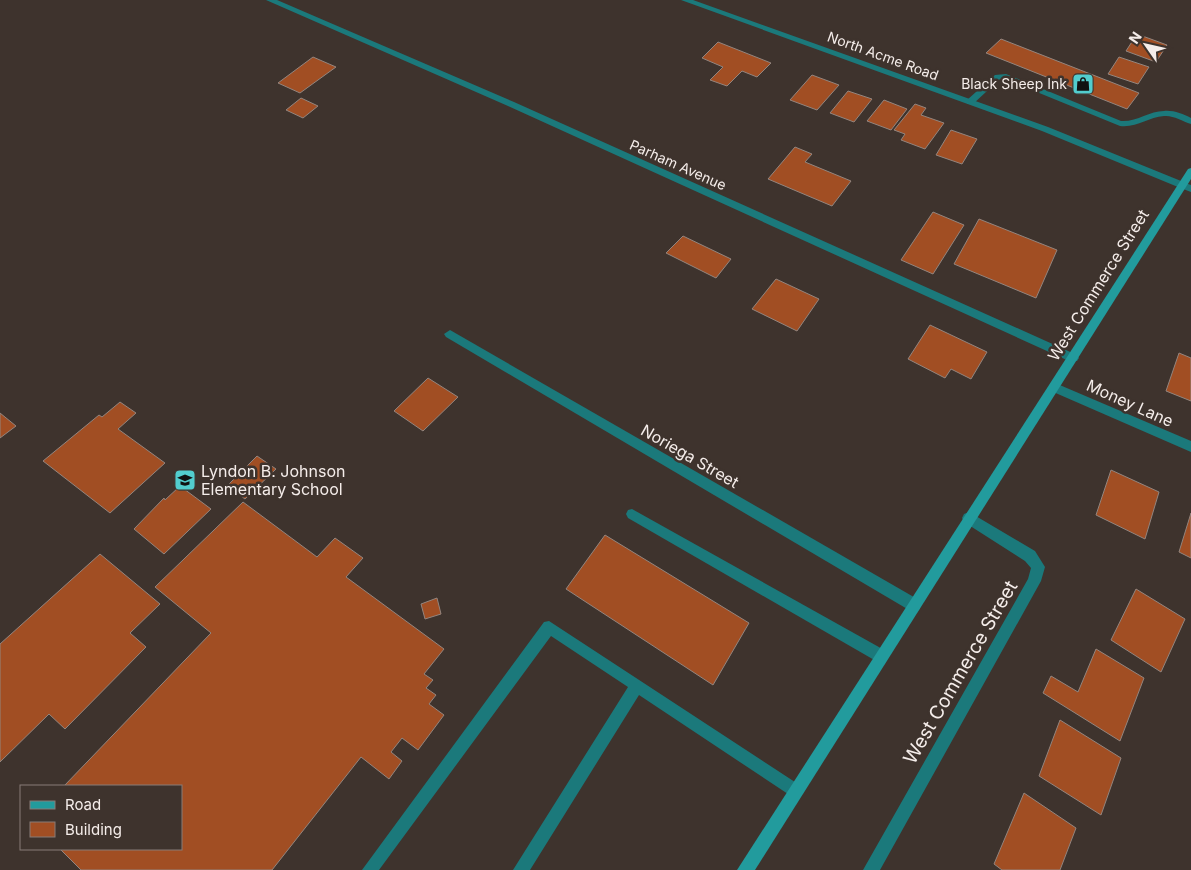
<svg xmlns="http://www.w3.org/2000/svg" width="1191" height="870" font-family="Inter,sans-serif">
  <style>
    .building { fill: #a14e23; stroke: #93857e }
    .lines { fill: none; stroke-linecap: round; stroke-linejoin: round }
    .service { fill: #1b797b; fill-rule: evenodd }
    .minor { fill: #1b797b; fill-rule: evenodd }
    .tertiary { fill: #1b797b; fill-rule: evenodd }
    .secondary { fill: #229b9d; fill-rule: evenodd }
    .labels { text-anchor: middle; stroke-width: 5; stroke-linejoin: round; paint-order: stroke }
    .far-street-label { font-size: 14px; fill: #f5edea; stroke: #3e332d }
    .far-poi-label { font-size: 14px; fill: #f5edea; stroke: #3e332d; text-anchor: end }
    .street-label { font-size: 16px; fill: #f5edea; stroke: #3e332d }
    .poi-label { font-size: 16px; fill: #f5edea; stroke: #3e332d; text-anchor: start }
    .near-street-label { font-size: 19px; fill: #f5edea; stroke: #3e332d }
  </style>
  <rect width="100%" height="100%" fill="#3e332d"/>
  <g class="building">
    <polygon points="1137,34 1167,45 1156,62 1126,51"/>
    <polygon points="1001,39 1139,93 1127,109 986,53"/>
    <polygon points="718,42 771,63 757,77 742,71 727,86 710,80 723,67 702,58"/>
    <polygon points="313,57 336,67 300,93 278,83"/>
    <polygon points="1119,57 1149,67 1138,84 1108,74"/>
    <polygon points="812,75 839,85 817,110 790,100"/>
    <polygon points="848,91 872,99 854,122 830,113"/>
    <polygon points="301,98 318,106 303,118 286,110"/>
    <polygon points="884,100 907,109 891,130 867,121"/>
    <polygon points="915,104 926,108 921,115 944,123 925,149 901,140 905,134 894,130"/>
    <polygon points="951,130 977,139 962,164 936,155"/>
    <polygon points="795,147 812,154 805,162 851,181 832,206 768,179"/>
    <polygon points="933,212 964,225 933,274 901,260"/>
    <polygon points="979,219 1057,250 1036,298 954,264"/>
    <polygon points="683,236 731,259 716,278 666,253"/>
    <polygon points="776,279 819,299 797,331 752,309"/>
    <polygon points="930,325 987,352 971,379 951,369 945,378 908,359"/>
    <polygon points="1179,353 1191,358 1191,401 1166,391"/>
    <polygon points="428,378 458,397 423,431 394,411"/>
    <polygon points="120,402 136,413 118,429 165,463 110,513 43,461 99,415 102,417"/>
    <polygon points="0,413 16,426 0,438"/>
    <polygon points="257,456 276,469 245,499 227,486"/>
    <polygon points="1111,470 1159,492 1145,539 1096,515"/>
    <polygon points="180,486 211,509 164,554 134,529 164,498 165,500"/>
    <polygon points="243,502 317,557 335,538 363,558 346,577 444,649 424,674 433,680 426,688 436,695 429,704 444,715 418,750 402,738 391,752 402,761 389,779 361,757 272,870 81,870 60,849 181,849 181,786 64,786 211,633 155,587"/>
    <polygon points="1191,513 1191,558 1179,552"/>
    <polygon points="605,535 749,623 713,685 566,589"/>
    <polygon points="100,554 160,604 130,633 146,647 65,729 49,714 0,762 0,644"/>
    <polygon points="1136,589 1185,619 1161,672 1111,640"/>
    <polygon points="437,598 441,614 425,619 421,604"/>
    <polygon points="1096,649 1144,678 1120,741 1043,693 1051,676 1078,692"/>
    <polygon points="1060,720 1121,758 1101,815 1039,776"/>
    <polygon points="1024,793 1076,828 1060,870 1002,870 994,864"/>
  </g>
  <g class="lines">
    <g class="service">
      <path d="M 1006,74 L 1121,121 C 1137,122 1149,111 1164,111 C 1173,110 1183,114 1191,118 L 1191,124 C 1182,121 1173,115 1164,116 C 1148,117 1137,128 1120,126 L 1005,79 L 1000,79 L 973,104 L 967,104 L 967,100 L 995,75 Z"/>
      <polygon points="632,509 886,651 888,656 886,661 881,663 876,661 628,518 626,514 628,510"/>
      <polygon points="549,621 801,786 803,791 801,796 796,798 791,796 639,695 530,870 513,870 628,687 551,636 379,870 362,870 544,622"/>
    </g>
    <g class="minor">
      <polygon points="266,0 277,0 514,102 1077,355 1079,358 1077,361 1069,361 508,106"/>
      <polygon points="681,0 693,0 1048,127 1186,183 1187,185 1186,187 1178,187 1042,131"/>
      <polygon points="450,330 919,600 921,605 919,610 914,612 909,610 446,337 444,334"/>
      <polygon points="1055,383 1191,441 1191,452 1051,391 1049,388 1051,385"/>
      <polygon points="969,512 1035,551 1045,567 1041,581 880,870 863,870 1028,579 1031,568 1025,561 964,522 962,518 964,514"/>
    </g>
    <polygon class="tertiary" points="1182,182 1191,185 1191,192 1178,187 1178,183"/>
    <polygon class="secondary" points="1191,168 1191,179 755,870 737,870 1188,169"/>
  </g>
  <defs>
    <g id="shop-square" transform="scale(1.125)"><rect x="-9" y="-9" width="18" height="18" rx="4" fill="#52cdce" stroke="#3e332d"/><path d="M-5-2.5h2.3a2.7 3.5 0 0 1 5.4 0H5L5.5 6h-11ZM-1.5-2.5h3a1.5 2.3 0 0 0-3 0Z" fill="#111"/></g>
    <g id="school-square" transform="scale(1.125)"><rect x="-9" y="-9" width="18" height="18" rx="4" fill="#52cdce" stroke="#3e332d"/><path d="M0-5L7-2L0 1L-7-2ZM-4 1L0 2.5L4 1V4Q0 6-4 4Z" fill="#111"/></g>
  </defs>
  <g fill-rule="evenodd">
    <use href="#shop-square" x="1083" y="84"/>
    <use href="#school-square" x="185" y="480"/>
  </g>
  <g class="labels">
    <g class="far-street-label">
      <text transform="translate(883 56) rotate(20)" y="5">North Acme Road</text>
      <text transform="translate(678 165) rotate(24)" y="5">Parham Avenue</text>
    </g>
    <g class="far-poi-label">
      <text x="1067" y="89">Black Sheep Ink</text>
    </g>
    <g class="street-label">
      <text transform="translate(1098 285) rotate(-58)" y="6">West Commerce Street</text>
      <text transform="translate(1130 403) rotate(24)" y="6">Money Lane</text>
      <text transform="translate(690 456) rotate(30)" y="6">Noriega Street</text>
    </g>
    <g class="poi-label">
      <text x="201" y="477">Lyndon B. Johnson<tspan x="201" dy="18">Elementary School</tspan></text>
    </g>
    <g class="near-street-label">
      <text transform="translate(960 672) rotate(-60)" y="7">West Commerce Street</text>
    </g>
  </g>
  <rect x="20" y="785" width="162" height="65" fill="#3e332d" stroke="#877d79"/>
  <rect x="30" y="801" width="25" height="8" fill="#229b9d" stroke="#877d79"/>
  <text x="65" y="810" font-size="15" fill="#f5edea">Road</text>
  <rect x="30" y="822" width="25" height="15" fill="#a14e23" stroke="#877d79"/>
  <text x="65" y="835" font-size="15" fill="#f5edea">Building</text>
  <g transform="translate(1146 45) rotate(304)" stroke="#3e332d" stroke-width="4" paint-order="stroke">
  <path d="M0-4L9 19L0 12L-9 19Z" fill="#f5edea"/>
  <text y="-8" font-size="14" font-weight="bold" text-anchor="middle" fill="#f5edea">N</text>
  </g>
</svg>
